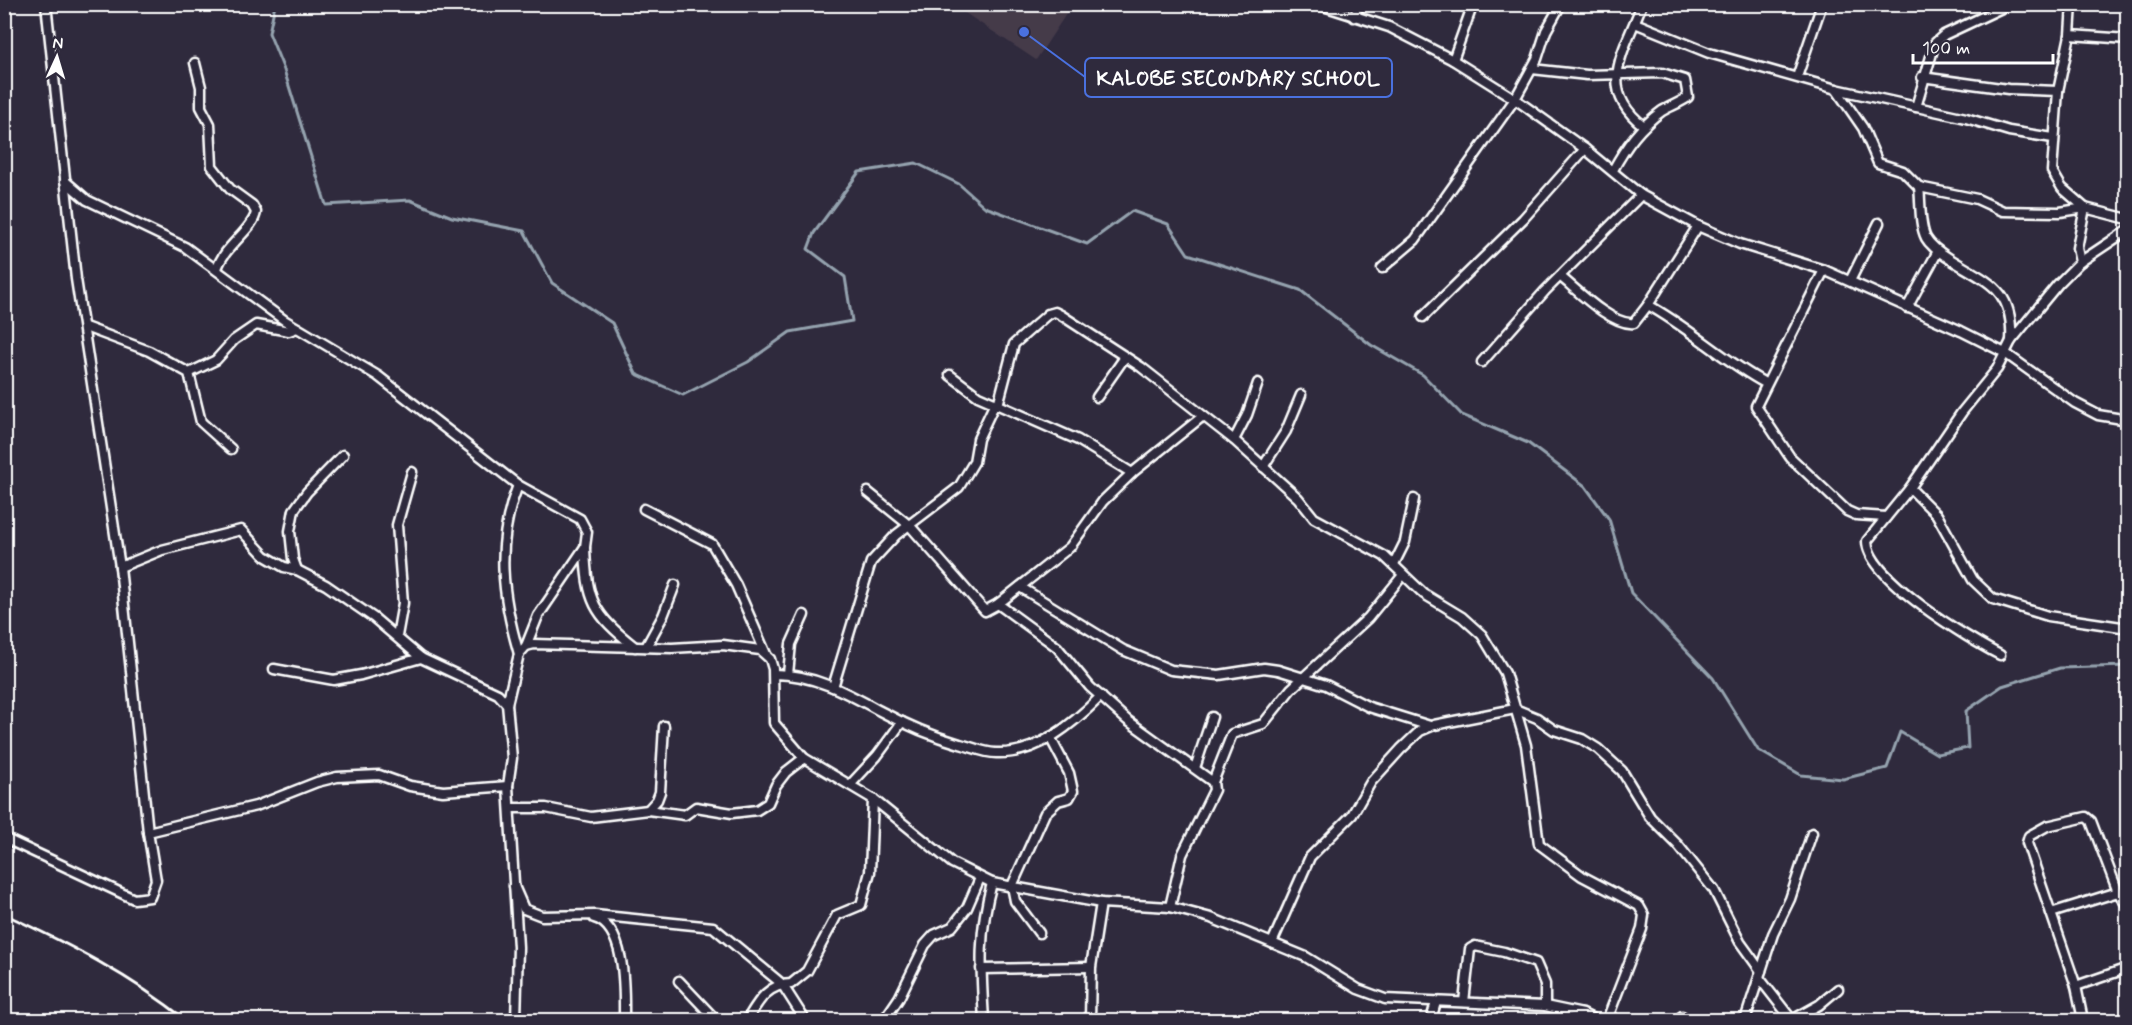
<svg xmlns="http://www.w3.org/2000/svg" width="2132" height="1025" font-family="Mynerve,sans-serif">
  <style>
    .built { fill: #453a4a }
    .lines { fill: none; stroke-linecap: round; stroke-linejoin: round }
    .stream { stroke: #95a3af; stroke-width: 3 }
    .minor-casing { stroke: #fff; stroke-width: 13 }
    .minor { stroke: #2f2a3d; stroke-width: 8 }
    .rail { stroke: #fff; stroke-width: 3 }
    .leader { fill: none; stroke: #4a71e0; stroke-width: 2 }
    .callout-dot { fill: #4a71e0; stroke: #2f2a3d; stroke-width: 2 }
    .callout { fill: #2f2a3d; stroke: #4a71e0; stroke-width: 2 }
    .callout-label { font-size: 21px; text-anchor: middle; font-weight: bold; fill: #fff }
  </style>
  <rect width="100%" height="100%" fill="#2f2a3d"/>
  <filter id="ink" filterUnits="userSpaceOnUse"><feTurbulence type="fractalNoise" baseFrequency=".0167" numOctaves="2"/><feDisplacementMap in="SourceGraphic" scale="12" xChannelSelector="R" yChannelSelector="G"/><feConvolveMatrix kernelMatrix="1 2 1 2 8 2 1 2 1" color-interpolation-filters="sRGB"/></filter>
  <g filter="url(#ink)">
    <polygon class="built" points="953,5 1072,5 1036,60"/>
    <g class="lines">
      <polyline class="stream" points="275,4 269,33 284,70 326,205 410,200 452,217 524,231 552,283 612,323 636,374 683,395 748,362 790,332 852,321 845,277 808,249 814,233 859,172 916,163 959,184 985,207 1087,244 1132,211 1168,224 1188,254 1300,290 1371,345 1423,375 1462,415 1528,443 1585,486 1609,519 1631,593 1713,678 1758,750 1801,775 1843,779 1887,768 1900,732 1937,754 1968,748 1966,711 2002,686 2060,668 2128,666"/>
      <g class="minor-casing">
        <g id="minor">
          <polyline points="46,4 76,279 120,567 148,832"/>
          <polyline points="186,4 186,5"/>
          <polyline points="1317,4 1389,27 1453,60 1515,99 1585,149 1641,195 1698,226 1740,244 1824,270 1961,331 2005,353 2075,403 2098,415 2128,420"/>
          <path d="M 1642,4 C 1625,50 1595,89 1644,126"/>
          <polyline points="2072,4 2070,35 2058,91 2052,171 2062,188 2085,208 2077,248 2080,262"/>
          <polyline points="1354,17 1360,4"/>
          <polyline points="1635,23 1709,53 1836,89 1966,118 2009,131 2053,138"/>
          <polyline points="2070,35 2128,39"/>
          <polyline points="1453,60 1473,4"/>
          <path d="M 195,63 L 201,87 L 201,107 L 210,124 L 212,166 L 230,189 L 252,205 L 256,212 C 254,229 223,247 217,269"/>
          <path d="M 1532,69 L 1587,75 L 1662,73 L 1685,80 L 1688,97 C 1680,103 1670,106 1662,111 C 1640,127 1626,146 1613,170"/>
          <polyline points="1797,77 1822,4"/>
          <polyline points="1922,77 2008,89 2058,91"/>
          <polyline points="1836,89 1863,128 1878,163 1903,171 1919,187 1977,199 2003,211 2060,212 2085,208 2128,219"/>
          <polyline points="1916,107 1935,43 1944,35 2010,4"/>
          <polyline points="65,181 87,200 185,247 284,320 378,376 518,485 580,519 587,532 585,547 538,616 526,646"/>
          <path d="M 1919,187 C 1921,202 1919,224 1926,238 C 1931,247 1942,254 1950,259 C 1989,283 2014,289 2011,341"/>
          <polyline points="1382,268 1415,240 1515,99 1537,59 1546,31 1561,4"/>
          <polyline points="1824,270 1756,406 1790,457 1847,511 1856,515 1886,517"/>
          <path d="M 1561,277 C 1577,290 1612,326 1634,323 L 1648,305 L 1698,226"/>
          <polyline points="1850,281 1879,223"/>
          <path d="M 1648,305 C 1690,328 1724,361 1765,383"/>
          <polyline points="1907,308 1938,251"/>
          <polyline points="1423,317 1523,219 1585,149"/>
          <polyline points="85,327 149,351 189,373 201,422 231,449"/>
          <polyline points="1482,362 1545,291 1641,195"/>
          <polyline points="189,373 216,360 234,340 256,325 289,331 297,328"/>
          <polyline points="950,375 978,396 1078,440 1132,473"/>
          <polyline points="1097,397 1125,357"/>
          <polyline points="998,405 1014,344 1048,314 1055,312 1061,315 1141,367 1234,440 1298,498 1314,518 1384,556 1424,594 1462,617 1482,635 1505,673 1526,745 1539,844 1582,876 1639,906 1644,915 1642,929 1607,1020"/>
          <polyline points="1234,440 1247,415 1258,383"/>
          <polyline points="343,455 307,492 294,510 290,531 293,559 297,570 326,585 374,618 421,658 498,694 507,704"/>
          <polyline points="1263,467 1286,431 1301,395"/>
          <path d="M 518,485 C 495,543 502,596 519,654"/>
          <polyline points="1910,488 1937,515 1973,580 1993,599 2048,616 2128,628"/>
          <polyline points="868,492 910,526 985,611 998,604 1070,547 1103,501 1132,473 1203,416"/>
          <polyline points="644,509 712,544 736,585 766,654"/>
          <path d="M 585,548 C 587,601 593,614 635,647"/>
          <polyline points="1394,564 1405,542 1414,499"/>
          <polyline points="120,567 162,550 241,530 265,556 284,567 297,570"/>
          <polyline points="1020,587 1123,650 1171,670 1219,675 1264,668 1278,670 1326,685 1369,707 1430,726"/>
          <polyline points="998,604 1057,647 1090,687 1127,720 1213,782 1214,790 1182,855 1170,907"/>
          <polyline points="397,636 403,603 397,525 412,472"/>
          <polyline points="646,647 663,616 675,585"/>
          <path d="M 2000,655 C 1969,639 1867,578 1867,541 L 1910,488 L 1962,412 L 1997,369 L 2011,341 L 2058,284 L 2080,262 L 2128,230"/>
          <polyline points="274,669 334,680 361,675 421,658"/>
          <path d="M 774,674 C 813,674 847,693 880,711 C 906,725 932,736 960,744 C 972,747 984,753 996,753 C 1037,755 1074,723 1101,696"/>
          <polyline points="788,674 791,644 804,615"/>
          <polyline points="833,687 871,562 896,535 959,487 974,462 978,439 995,403"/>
          <polyline points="1195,768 1212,717"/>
          <polyline points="1213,782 1232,734 1263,724 1291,689 1368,618 1403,575"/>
          <polyline points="850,785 877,756 902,722"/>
          <polyline points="508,786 518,947 516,1020"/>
          <polyline points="510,808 546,808 591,817 648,810 685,815 696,807 732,813 757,810 768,803 776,785 786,772 804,758"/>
          <polyline points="648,810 657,800 660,792 664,726"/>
          <polyline points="4,838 134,899 150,897 156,880 148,832 256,806 317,782 337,777 379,775 410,786 443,791 508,786 512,758 507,704 519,654 526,646 534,644 672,648 723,645 760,650 770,659 773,669 774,723 804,758 873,799 952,863 992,883 1101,903 1170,907 1211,918 1306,957 1358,989 1385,999 1545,1006 1583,1014 1595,1020"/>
          <polyline points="514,886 524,909 542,916 595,915 713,927 782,984 805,1020"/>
          <polyline points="2051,913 2118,892"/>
          <path d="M 594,918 C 627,927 624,993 624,1020"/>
          <polyline points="1039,933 1015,901 1012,886 1045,813 1058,801 1069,798 1073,791 1069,773 1050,737"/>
          <polyline points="1272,943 1310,857 1352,815 1371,782 1401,749 1420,731 1434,725 1515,709 1537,718 1554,730 1582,739 1598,749 1622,771 1650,817 1678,845 1714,890 1740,942 1761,971"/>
          <polyline points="981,969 1091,967"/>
          <polyline points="1760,979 1792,1020"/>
          <polyline points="679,981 716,1020"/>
          <polyline points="2076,986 2128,968"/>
          <polyline points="1464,1002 1470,949 1475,946 1504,952 1536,963 1545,984 1545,1006"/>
          <path d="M 747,1020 C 758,1002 767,984 791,984 L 807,971 L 837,915 L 861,905 L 870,872 L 873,799"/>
          <polyline points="884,1020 899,998 925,945 934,935 952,927 967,908 980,878"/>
          <path d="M 984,1020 C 981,971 978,932 992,883"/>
          <polyline points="1090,1020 1091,967 1101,903"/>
          <polyline points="1431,1020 1436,1002"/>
          <polyline points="1678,1020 1682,1016"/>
          <polyline points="1745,1020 1773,934 1790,899 1812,833"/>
          <polyline points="1792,1020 1819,1005 1838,989"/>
          <polyline points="2083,1020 2076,986 2027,843 2029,836 2047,826 2086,817 2091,821 2118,892 2128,907"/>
        </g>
      </g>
      <use href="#minor" class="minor"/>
      <path class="rail" d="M 4,914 C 69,944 131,976 186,1020"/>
    </g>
  </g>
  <path class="leader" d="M1024 32L1085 77"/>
  <circle class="callout-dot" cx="1024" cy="32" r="6"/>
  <rect class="callout" x="1085" y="58" width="307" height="39" rx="6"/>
  <g class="callout-label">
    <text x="1238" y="85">KALOBE SECONDARY SCHOOL</text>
  </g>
  <rect width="2132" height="1025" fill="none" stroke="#2f2a3d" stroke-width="24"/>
  <rect x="12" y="12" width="2108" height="1001" fill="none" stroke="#fff" stroke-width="2" filter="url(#ink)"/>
  <g transform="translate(57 57) rotate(4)" stroke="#2f2a3d" stroke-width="4.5" paint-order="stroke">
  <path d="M0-4.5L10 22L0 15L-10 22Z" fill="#ffffff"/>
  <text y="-9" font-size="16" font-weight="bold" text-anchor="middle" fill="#ffffff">N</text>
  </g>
  <path d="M1913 54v9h140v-9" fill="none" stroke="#ffffff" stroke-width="3"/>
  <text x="1922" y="54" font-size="18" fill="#ffffff" stroke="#2f2a3d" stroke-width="4.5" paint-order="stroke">100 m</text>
</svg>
